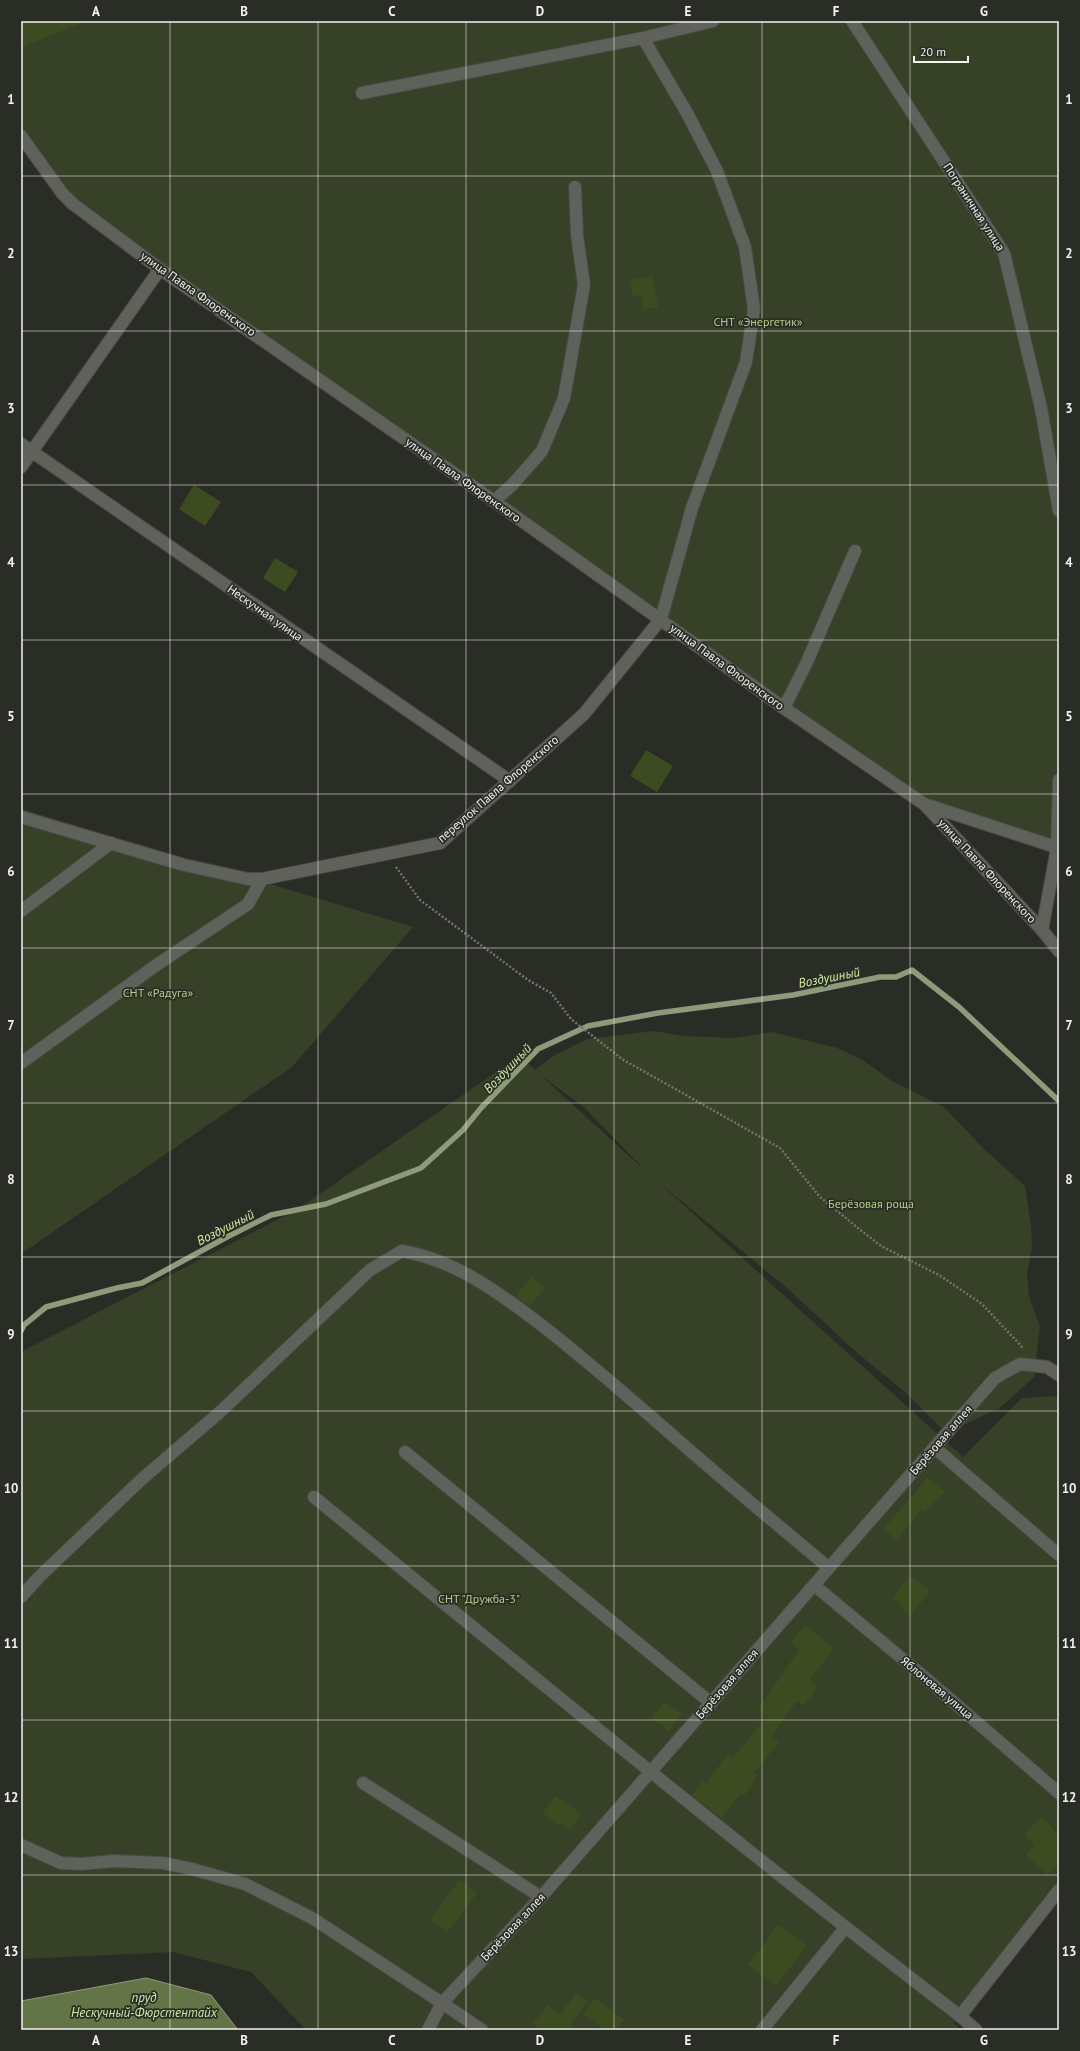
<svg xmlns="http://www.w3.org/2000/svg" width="1080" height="2051" font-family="'PT Sans',sans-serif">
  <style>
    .green { fill: #374127; fill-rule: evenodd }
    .water { fill: #637447; stroke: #8e9a79 }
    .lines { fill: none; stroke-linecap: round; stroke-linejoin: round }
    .stream { stroke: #8e9a79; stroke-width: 5.5 }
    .building { fill: #3d4b21 }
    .minor-casing { stroke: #494a45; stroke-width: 14 }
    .path { stroke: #72746e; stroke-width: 2.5; stroke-dasharray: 2 2; stroke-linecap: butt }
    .minor { stroke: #5f625a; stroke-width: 12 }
    .grid { fill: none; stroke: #f2f3ef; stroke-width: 1; stroke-opacity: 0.55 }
    .labels { text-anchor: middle; stroke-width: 3.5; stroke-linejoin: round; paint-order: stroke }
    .street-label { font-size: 12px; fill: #f2f3ef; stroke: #2a2d26 }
    .park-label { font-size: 12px; fill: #b4ce87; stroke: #2a2d26 }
    .water-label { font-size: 13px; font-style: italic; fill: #d0eba3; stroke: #2a2d26 }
    .neatline { fill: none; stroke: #f2f3ef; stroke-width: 1.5 }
    .grid-label { font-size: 13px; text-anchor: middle; font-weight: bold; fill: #f2f3ef }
  </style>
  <rect width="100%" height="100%" fill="#2a2d26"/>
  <g class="green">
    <polygon points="21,21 1059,21 1059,844 918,796 65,201 21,136"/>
    <polygon points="21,809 413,927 292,1067 21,1254"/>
    <path d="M 654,1031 L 684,1036 L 734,1038 L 772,1032 L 837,1048 L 864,1061 L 892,1081 L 944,1107 L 983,1148 L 1025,1186 L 1031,1226 L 1032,1248 L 1027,1273 L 1029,1296 L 1040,1327 L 1034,1377 L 1000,1408 L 946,1433 L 907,1394 L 854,1350 L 787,1288 L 657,1181 L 963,1457 L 1022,1398 L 1054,1396 L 1059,1400 L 1059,1897 L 954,2023 L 961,2030 L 306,2030 L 251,1972 L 173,1952 L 21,1959 L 21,1352 L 298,1209 L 519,1056 L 535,1070 L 553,1056 L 587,1039 ZM 539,1074 L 584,1107 L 641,1166 L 640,1166 Z"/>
  </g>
  <polygon class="water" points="146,1978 211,1995 238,2030 21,2030 21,2001"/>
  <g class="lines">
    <polyline class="stream" points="21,1331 24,1325 46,1307 117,1288 142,1283 227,1237 271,1215 326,1204 421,1168 463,1130 481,1108 538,1049 588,1026 658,1013 793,995 880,977 896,977 912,970 959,1007 1059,1101"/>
  </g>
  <g class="building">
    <polygon points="21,21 85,21 85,22 21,47"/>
    <polygon points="653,276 658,307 643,310 641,295 633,296 630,280"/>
    <polygon points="194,485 221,502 205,526 179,509"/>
    <polygon points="275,558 298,572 285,592 263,578"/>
    <polygon points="646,750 673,766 657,792 630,776"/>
    <polygon points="531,1277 545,1288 530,1306 516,1296"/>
    <polygon points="928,1478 945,1491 925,1512 921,1509 897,1540 883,1529"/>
    <polygon points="910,1576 930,1591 910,1616 899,1606 901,1604 892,1598"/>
    <polygon points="805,1625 834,1648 810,1680 818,1686 804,1706 797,1701 771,1737 779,1742 754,1773 758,1775 744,1796 741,1793 721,1818 692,1795 703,1781 706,1784 728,1753 733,1757 768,1717 758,1709 799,1650 791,1643"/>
    <polygon points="664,1702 682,1713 669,1731 651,1718"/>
    <polygon points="555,1796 582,1814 570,1830 560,1823 559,1826 542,1814"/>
    <polygon points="1041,1817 1059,1834 1059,1863 1048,1875 1026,1855 1035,1845 1024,1835"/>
    <polygon points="460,1880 477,1893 447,1932 430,1919"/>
    <polygon points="778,1925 807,1946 776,1986 748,1965"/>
    <polygon points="576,1993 588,2002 570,2024 577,2030 541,2030 533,2023 548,2005 560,2015"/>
    <polygon points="595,1998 624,2020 617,2030 605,2030 583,2014"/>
  </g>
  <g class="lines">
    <g class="minor-casing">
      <g id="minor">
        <polyline points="852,21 1004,253 1041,408 1059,511"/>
        <polyline points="362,93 643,38 713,21"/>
        <polyline points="21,136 62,193 73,204 160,269 494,501 784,708 924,804 1059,848"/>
        <polyline points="21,444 510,781"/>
        <polyline points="21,467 160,269"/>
        <polyline points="494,501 512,485 542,451 564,398 584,285 577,235 575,187"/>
        <polyline points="784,708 807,662 855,551"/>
        <polyline points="925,805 1042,930 1059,951"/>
        <polyline points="21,817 184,865 248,879 262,879 440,843 584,714 661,619 692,508 746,362 754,309 745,247 717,171 687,113 643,38"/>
        <polyline points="21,911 111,843"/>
        <polyline points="1042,930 1057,848 1059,780"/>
        <polyline points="21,1063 155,966 248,904 262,879"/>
        <polyline points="935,1448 1059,1555"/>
        <polyline points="405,1452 711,1703"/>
        <path d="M 314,1497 C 528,1672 741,1848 960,2016 L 1059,1890"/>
        <polyline points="814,1585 929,1681 1059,1793"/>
        <path d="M 21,1597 L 39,1577 L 143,1478 L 220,1412 L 370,1270 L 402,1251 C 455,1260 498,1292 540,1324 C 588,1361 633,1401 679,1441 C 728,1484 779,1526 829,1568"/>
        <polyline points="363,1783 541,1897"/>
        <polyline points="21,1845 61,1863 81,1864 113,1861 163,1863 192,1869 245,1884 312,1918 442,2003 428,2030"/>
        <polyline points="960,2016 976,2030"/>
        <polyline points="482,2030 442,2003 541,1897 995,1378 1020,1364 1047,1367 1059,1375"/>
        <polyline points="762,2030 845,1928"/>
      </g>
    </g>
    <polyline class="path" points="396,867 420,900 528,980 551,993 571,1019 622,1059 780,1148 820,1197 858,1228 881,1246 939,1275 982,1304 1024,1349"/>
    <use href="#minor" class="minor"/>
  </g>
  <path class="grid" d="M 170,21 L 170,2030M 318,21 L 318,2030M 466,21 L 466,2030M 614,21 L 614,2030M 762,21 L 762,2030M 910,21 L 910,2030M 21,176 L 1059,176M 21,331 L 1059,331M 21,485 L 1059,485M 21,640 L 1059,640M 21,794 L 1059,794M 21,948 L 1059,948M 21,1103 L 1059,1103M 21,1257 L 1059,1257M 21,1411 L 1059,1411M 21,1566 L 1059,1566M 21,1720 L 1059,1720M 21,1875 L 1059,1875"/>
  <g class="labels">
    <g class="street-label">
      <text transform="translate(974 207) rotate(57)" y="4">Пограничная улица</text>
      <text transform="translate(198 294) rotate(35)" y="4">улица Павла Флоренского</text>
      <text transform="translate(463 480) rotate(35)" y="4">улица Павла Флоренского</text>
      <text transform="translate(265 613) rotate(35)" y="4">Нескучная улица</text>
      <text transform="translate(727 667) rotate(36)" y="4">улица Павла Флоренского</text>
      <text transform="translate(498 789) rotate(-41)" y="4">переулок Павла Флоренского</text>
      <text transform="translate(987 871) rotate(47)" y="4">улица Павла Флоренского</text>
      <text transform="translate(941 1440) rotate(-49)" y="4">Берёзовая аллея</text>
      <text transform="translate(727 1684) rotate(-49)" y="4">Берёзовая аллея</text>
      <text transform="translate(937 1688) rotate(40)" y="4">Яблоневая улица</text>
      <text transform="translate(513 1927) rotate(-47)" y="4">Берёзовая аллея</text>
    </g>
    <g class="park-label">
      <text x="758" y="326">СНТ «Энергетик»</text>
      <text x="158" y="997">СНТ «Радуга»</text>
      <text x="871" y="1208">Берёзовая роща</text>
      <text x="479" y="1603">СНТ "Дружба-3"</text>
    </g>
    <g class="water-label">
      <text transform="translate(829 977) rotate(-11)" y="5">Воздушный</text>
      <text transform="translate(507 1068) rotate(-46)" y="5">Воздушный</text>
      <text transform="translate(225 1227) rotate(-27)" y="5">Воздушный</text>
      <text x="144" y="2002">пруд<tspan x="144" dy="15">Нескучный-Фюрстентайх</tspan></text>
    </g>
  </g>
  <rect width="1080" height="2051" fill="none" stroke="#2a2d26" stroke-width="44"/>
  <path d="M914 56v6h54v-6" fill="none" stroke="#f2f3ef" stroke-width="2"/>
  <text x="920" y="56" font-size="12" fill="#f2f3ef" stroke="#2a2d26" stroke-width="3" paint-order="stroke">20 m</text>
  <rect x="22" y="22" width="1036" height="2007" class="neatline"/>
  <g class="grid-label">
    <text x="96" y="16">A</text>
    <text x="244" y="16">B</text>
    <text x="392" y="16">C</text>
    <text x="540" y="16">D</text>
    <text x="688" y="16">E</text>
    <text x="836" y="16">F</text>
    <text x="984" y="16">G</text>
    <text x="11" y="104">1</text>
    <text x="1069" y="104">1</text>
    <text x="11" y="258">2</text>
    <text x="1069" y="258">2</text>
    <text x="11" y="413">3</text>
    <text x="1069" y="413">3</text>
    <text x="11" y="567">4</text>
    <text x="1069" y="567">4</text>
    <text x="11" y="721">5</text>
    <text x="1069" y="721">5</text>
    <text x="11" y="876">6</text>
    <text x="1069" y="876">6</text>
    <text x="11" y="1030">7</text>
    <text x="1069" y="1030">7</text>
    <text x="11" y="1184">8</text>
    <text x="1069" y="1184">8</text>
    <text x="11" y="1339">9</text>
    <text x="1069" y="1339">9</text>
    <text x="11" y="1493">10</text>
    <text x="1069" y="1493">10</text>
    <text x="11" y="1648">11</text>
    <text x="1069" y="1648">11</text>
    <text x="11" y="1802">12</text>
    <text x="1069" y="1802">12</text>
    <text x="11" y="1956">13</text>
    <text x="1069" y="1956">13</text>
    <text x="96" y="2045">A</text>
    <text x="244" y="2045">B</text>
    <text x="392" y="2045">C</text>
    <text x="540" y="2045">D</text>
    <text x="688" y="2045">E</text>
    <text x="836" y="2045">F</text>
    <text x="984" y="2045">G</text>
  </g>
</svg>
